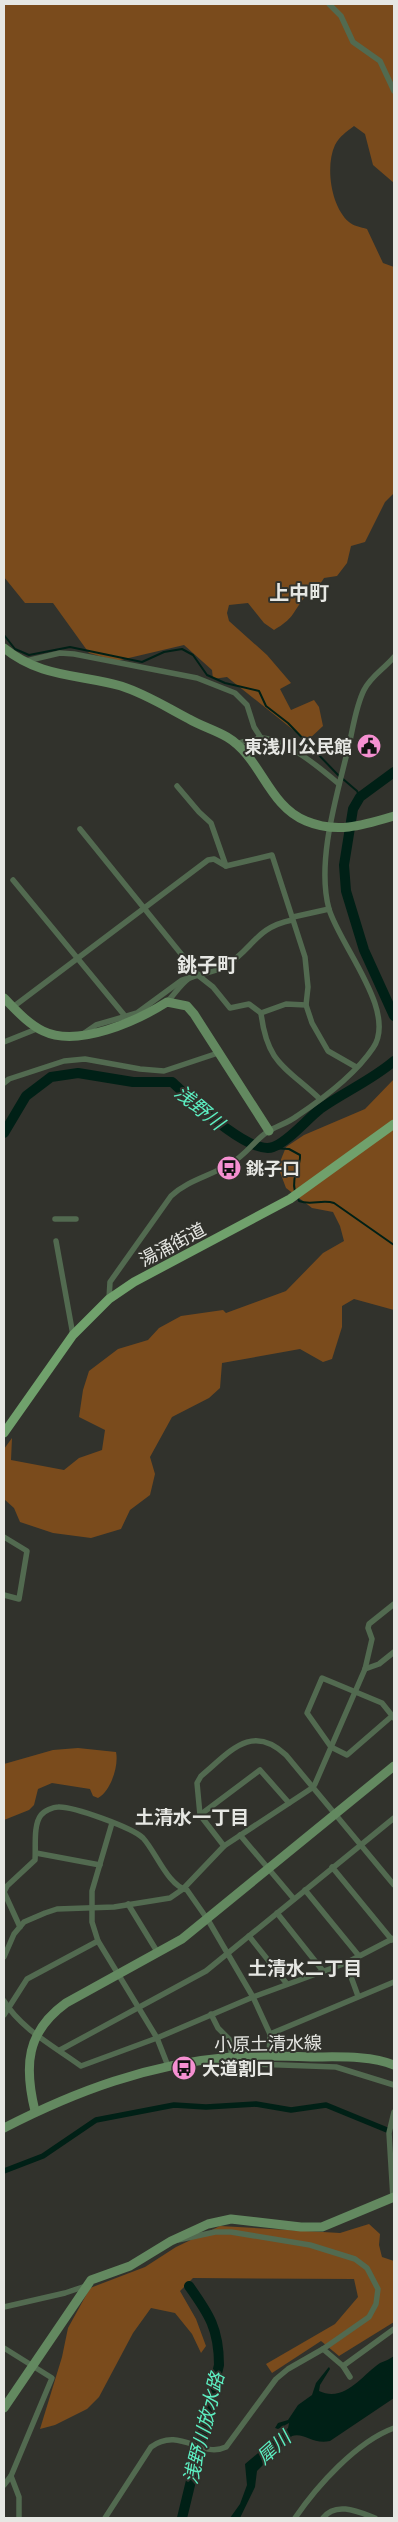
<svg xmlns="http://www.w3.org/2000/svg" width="398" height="2522" font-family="'Exo 2','Noto Sans JP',sans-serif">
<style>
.forest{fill:#7a4b1c}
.water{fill:#002016}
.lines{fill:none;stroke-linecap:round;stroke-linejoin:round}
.stream{stroke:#002016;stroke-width:2}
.canal{stroke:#002016;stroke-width:5.5}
.river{stroke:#002016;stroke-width:10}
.street{stroke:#526a50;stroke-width:5.5}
.secondary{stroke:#638960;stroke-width:9}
.primary{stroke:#70a16c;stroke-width:9}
.labels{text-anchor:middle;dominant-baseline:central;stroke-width:4;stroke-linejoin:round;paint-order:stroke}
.poi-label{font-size:18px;font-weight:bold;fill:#e6e7e3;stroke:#31322c;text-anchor:start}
.street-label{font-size:18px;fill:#e6e7e3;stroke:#31322c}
.water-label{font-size:19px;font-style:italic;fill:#5ceec1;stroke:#31322c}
.neighbourhood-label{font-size:19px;font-weight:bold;fill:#e6e7e3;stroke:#31322c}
.quarter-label{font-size:20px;font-weight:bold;fill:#e6e7e3;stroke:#31322c}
</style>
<rect width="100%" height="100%" fill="#31322c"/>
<!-- forest -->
<g class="forest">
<path d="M4,4h390v179l-21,-18 -8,-31 -11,-8c-8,6 -14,10 -19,19 -10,21 -4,62 14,77 4,4 12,5 18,7l16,34 11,4v226l-9,9 -20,40 -14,4 -4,17 -10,13 -13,2c-5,9 -14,13 -20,20 -13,17 -10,20 -30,32l-10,-7 -16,-20 -19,2 -2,8 2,8 38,34 24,28 -11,6 11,21 23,-10 5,7 4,19 -16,15 -80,-64 -14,2 -1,-9 -28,-25 -68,16 -27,-8 -36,-50h-28l-21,-26z"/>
<polygon points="394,1079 394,1310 354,1299 342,1306 342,1327 332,1359 323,1362 300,1349 222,1363 220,1388 209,1398 172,1417 150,1457 155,1474 150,1495 130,1510 121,1529 91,1538 53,1533 20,1522 14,1508 4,1499 4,1449 12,1438 11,1460 64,1470 79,1458 102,1450 105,1430 79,1417 83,1390 89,1371 118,1349 148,1340 159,1328 181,1316 223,1310 226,1313 286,1291 323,1253 344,1241 340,1226 333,1212 312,1208 286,1188 278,1167 286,1147 304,1135 365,1109"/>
<path d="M78,1748l38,4c3,13 -5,39 -18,46l-5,-2 -3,-7 -38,-6 -14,6 -4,16 -5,5 -25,10v-56l49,-14z"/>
<polygon points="369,2224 380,2234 379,2245 382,2257 394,2261 394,2322 339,2356 321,2341 272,2373 266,2364 335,2324 358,2297 354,2279 193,2278 180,2291 196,2319 206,2346 201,2353 192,2334 175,2313 151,2308 133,2333 99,2397 87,2409 55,2425 40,2429 62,2357 68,2328 90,2288 145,2267 176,2247 220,2226 340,2233"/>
</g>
<!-- water -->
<path class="water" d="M394,2356v42l-64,43c-17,4 -26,-9 -38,-5l-35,35 -2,16 -15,31h-10l10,-14 7,-19 -2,-21 43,-36 1,-5 -11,6 -3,-1 3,-5 10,-3 10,-15 14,-10 4,-12 12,-15 1,-1 1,2 -10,16 -1,6c26,12 43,-16 61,-28 5,-2 10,-4 14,-7z"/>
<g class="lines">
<!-- stream -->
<g class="stream">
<polyline points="4,635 15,649 29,655 70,647 142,662 164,652 182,649 193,655 207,675 225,683 259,691 266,706 288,723 339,776"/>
<polyline points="343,779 357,791 360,797"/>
<path d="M271,1148l18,1 11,6c1,12 -9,20 -5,37"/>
<path d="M297,1196l2,5c12,5 23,-2 35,2l60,42"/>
</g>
<!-- canal -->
<polyline class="canal" points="4,2171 43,2156 96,2120 174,2105 206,2107 256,2104 291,2110 326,2105 387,2130"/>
<!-- river -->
<g class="river">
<polyline points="394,772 360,797 353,809 344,865 346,891 364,950 394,1016"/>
<path d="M4,1133l22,-37 25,-19 27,-4 55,9h39c18,16 77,74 101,65 15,-5 33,-27 47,-38 24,-17 52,-29 74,-48"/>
<path d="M182,2518l37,-153c0,-36 -10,-51 -30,-79"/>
</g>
<!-- street -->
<g class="street">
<polyline points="329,4 341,16 353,42 380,61 394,91"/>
<polyline points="26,661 60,653 74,654 197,678 235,693 247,705 254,727 261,738"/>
<path d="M235,744c8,-2 19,-6 27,-6 25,2 58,30 77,46"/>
<polyline points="177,786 199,812 211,823 226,866"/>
<polyline points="80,829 199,976 213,987 230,1008 249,1004 261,1013 286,1004 306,1005"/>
<polyline points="13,880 125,1016"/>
<polyline points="293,917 329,909"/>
<path d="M167,1002c7,-7 13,-17 21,-23 7,-5 26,-6 36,-12 30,-18 30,-39 68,-47"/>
<polyline points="13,1007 208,860 214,859 226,866 272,855 305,957 308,987 306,1005 312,1023 328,1051 356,1067"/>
<path d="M261,1013c6,51 25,54 59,86"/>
<polyline points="83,1034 96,1025 137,1013 182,980 188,978"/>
<polyline points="4,1042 39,1028"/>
<polyline points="4,1083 9,1079 64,1061 85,1059 140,1069 164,1071 218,1053"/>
<polyline points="55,1219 76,1219"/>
<polyline points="56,1241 73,1335"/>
<path d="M109,1299l1,-17 61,-86c17,-16 39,-20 59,-32 16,-9 23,-22 37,-32 10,-6 21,-9 30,-16 27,-18 58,-41 76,-68 25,-36 -33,-102 -44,-139 -13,-47 8,-114 19,-160 5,-19 7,-41 16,-59 7,-14 20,-21 30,-33"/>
<polyline points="4,1537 27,1551 19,1599 4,1595"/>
<polyline points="365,1669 379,1664 394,1652"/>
<polyline points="392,1716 347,1755 331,1747 307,1713 322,1678 382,1703 394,1718"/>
<polyline points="200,1815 260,1770 289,1803"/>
<polyline points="112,1823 92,1891 92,1922 98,1941 157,2038 168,2066"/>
<polyline points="240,1835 294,1899"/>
<path d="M224,1846l-24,-31 -3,-32 4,-7c28,-23 50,-54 85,-21l108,130"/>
<polyline points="36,1853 100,1865"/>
<polyline points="332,1867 392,1940"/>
<polyline points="305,1890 359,1956"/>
<polyline points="128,1904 158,1953"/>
<polyline points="277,1913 323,1971"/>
<path d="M20,1927l-16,-35 3,-6 28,-26c1,-13 -2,-35 6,-45 3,-4 12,-8 17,-8 15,-1 75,21 85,31 13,14 25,48 44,52l21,30 45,77 17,37 -1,22"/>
<polyline points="249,1936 287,1984"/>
<polyline points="4,1957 14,1934 24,1922 45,1913 57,1909 114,1907 170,1898 183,1889 224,1846 312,1788 315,1784 365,1669 372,1639 368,1628 369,1624 394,1604"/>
<polyline points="346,1963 358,1996"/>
<path d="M4,2001c17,28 51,46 77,65l76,-28 96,-41 93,-34 48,-25"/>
<polyline points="211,2014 218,2028 229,2039 232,2057"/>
<polyline points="4,2015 27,1979 98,1941"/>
<polyline points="270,2034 394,1982"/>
<polyline points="60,2050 206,1971 394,1818"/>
<polyline points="216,2061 223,2063 336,2067 394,2085"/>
<polyline points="393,2198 389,2133 394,2112"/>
<polyline points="4,2307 65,2293 86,2286"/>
<polyline points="4,2348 52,2378 11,2476 4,2485"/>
<polyline points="323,2349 343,2366 350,2377"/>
<polyline points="343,2366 394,2329"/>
<polyline points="11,2476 19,2497 19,2518"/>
<path d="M105,2518l46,-71c29,-21 50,12 75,0l50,-68 12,-10 35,-20 46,-32 7,-13 2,-15 -11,-21 -12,-9 -45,-14 -79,-13h-16l-37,8"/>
<path d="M295,2518c22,-32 61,-76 99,-90"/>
<path d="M323,2518c13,-17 36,-6 52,0"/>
</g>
<!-- secondary -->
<g class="secondary">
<path d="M4,648c37,30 75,26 117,38 25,8 45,21 68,33 12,7 26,11 38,18 34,20 41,69 79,84 31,13 58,4 88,-5"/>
<path d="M4,998c11,11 24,26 39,33 35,17 94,-10 124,-29l20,4 7,8 75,117"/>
<path d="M35,2111c-11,-45 -9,-79 31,-108l116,-64 212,-173"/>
<path d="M4,2128c72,-37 145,-64 227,-71 27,-2 54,-1 80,0 27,0 59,-2 83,8"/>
<polyline points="4,2408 91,2280 130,2266 171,2241 208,2224 231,2219 301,2227 322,2227 394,2197"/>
</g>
<!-- primary -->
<polyline class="primary" points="4,1433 73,1335 109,1299 134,1282 290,1199 394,1124"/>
</g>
<!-- icons -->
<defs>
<symbol id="civic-disc" viewBox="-11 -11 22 22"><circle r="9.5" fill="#f590d1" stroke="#31322c"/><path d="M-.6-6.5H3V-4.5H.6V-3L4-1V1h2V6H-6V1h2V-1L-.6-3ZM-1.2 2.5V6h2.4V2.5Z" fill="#111"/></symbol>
<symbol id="bus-disc" viewBox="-11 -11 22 22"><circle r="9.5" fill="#f590d1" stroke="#31322c"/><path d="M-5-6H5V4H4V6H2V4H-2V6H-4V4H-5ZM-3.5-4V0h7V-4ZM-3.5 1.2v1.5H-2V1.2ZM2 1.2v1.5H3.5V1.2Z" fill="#111"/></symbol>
</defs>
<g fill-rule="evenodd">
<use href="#civic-disc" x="355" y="732" width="28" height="28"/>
<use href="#bus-disc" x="215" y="1154" width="28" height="28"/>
<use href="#bus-disc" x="170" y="2054" width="28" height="28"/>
</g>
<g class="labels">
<!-- poi labels -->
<g class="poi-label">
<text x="352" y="746" text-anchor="end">東浅川公民館</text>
<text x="246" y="1168">銚子口</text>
<text x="202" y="2068">大道割口</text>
</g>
<!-- street labels -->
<g class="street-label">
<text transform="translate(172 1244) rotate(-28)">湯涌街道</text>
<text transform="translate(268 2043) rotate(-1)">小原土清水線</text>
</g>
<!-- water labels -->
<g class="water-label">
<text transform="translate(200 1107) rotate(40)">浅野川</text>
<text transform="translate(203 2428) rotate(-76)">浅野川放水路</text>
<text transform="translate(273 2447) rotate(-42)">犀川</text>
</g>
<!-- neighbourhood labels -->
<g class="neighbourhood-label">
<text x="192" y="1816">土清水一丁目</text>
<text x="305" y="1967">土清水二丁目</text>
</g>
<!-- quarter labels -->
<g class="quarter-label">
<text x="299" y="592">上中町</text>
<text x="207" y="964">銚子町</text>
</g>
</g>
<!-- border -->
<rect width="398" height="2522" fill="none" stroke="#e6e7e3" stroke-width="10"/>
</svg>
